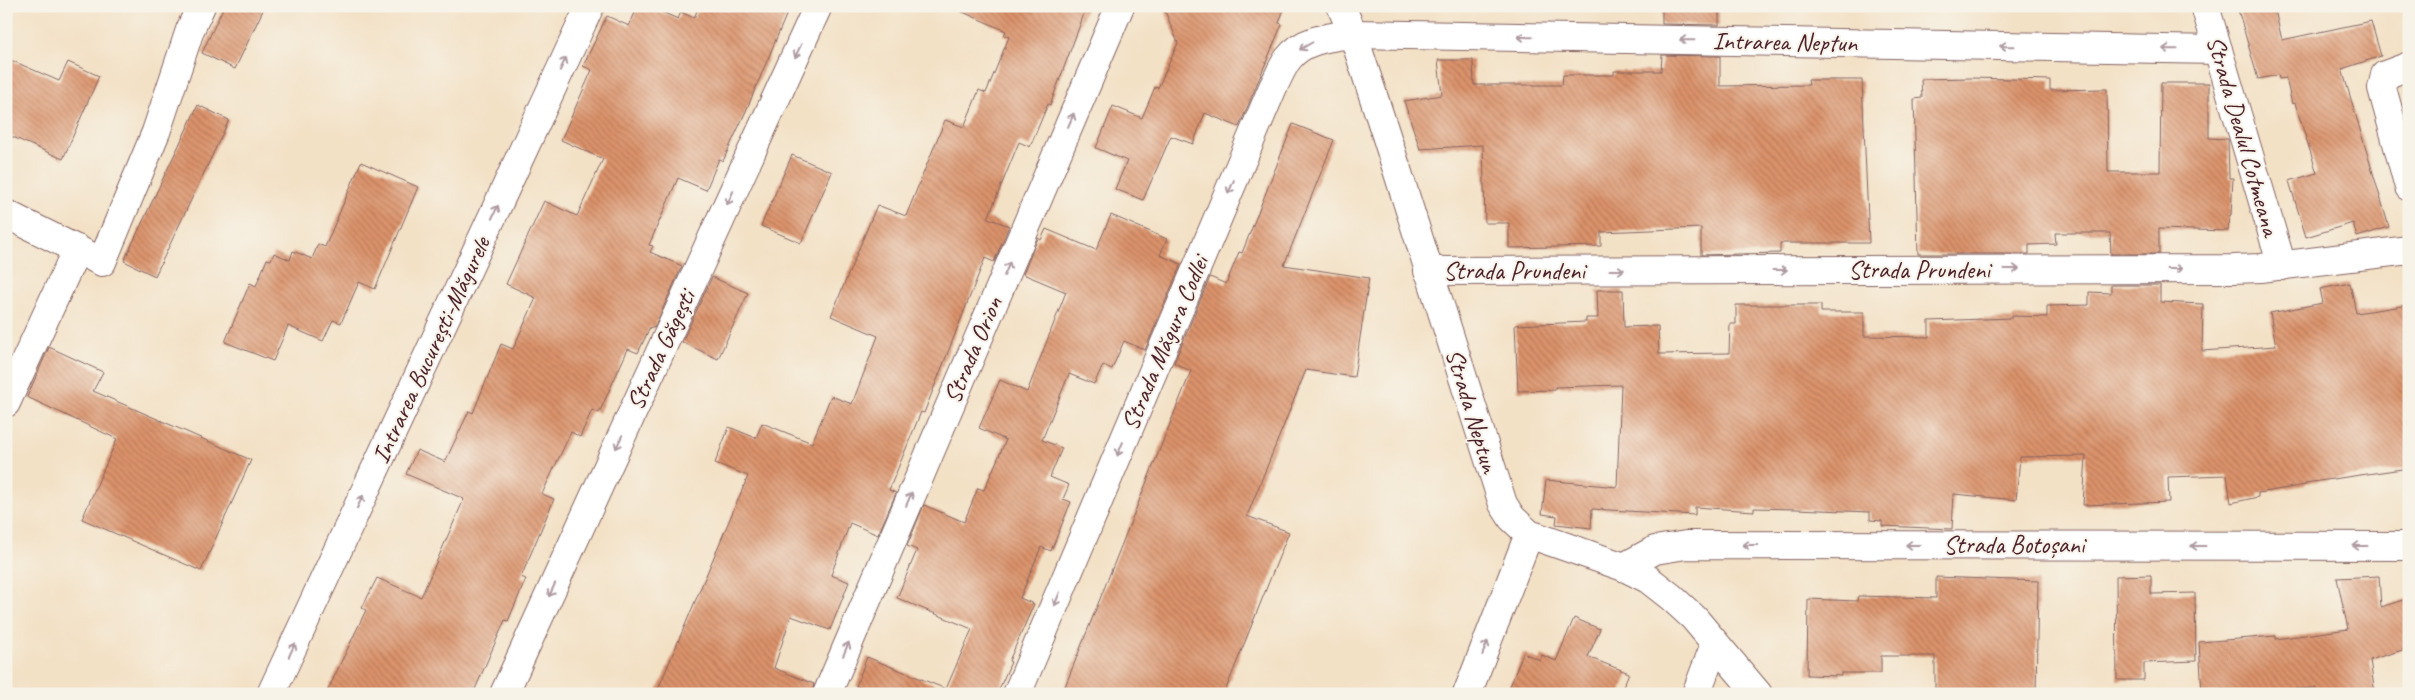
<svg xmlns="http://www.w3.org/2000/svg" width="2415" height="700" font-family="Caveat,sans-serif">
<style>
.building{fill:url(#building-back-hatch)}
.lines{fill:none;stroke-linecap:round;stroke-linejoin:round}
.minor-casing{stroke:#856361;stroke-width:30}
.minor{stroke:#fff;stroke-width:28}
.oneway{stroke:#ae9aa0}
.labels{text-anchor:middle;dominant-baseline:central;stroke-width:4;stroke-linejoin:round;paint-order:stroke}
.street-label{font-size:25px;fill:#4a1f2b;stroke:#f7f3e8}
</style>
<defs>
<pattern id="building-back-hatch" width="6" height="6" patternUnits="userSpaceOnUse" patternTransform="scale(1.25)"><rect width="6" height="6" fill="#db936b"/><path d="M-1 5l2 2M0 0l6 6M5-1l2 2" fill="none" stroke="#b47758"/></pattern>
</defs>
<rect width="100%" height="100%" fill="#f7f3e8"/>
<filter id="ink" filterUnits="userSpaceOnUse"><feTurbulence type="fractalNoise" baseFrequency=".02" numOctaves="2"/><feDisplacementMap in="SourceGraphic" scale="10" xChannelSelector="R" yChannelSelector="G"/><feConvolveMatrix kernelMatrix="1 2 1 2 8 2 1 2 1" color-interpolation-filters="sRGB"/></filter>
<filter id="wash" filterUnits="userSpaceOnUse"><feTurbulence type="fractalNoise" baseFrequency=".0096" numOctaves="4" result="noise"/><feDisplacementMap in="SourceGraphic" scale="20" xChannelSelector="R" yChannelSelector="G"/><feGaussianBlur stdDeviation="1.12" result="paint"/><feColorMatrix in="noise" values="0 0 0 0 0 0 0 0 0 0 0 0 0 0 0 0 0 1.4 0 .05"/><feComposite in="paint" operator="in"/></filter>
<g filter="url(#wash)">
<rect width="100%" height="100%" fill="#f3e1c6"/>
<g id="blocks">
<!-- building -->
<g class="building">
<polygon points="224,6 265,6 235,69 202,53"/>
<polygon points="638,6 648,6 678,19 681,12 694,18 699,6 790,6 746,111 723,161 719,159 706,190 678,178 649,245 653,246 650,252 682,266 654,328 650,327 638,353 628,349 599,413 592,410 580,437 571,432 542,494 554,499 521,577 526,579 508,621 505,620 473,694 326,694 366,610 362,608 377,578 421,597 464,499 406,474 417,450 445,462 469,411 473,413 501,344 513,349 536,298 506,284 544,201 577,216 603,159 561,140 592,70 583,66 607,16 629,26"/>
<polygon points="949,6 1087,6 1050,105 1048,104 1030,147 1019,142 988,218 1009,226 994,262 985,258 924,413 921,412 889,490 896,493 878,535 850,523 831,575 849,582 830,630 791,616 774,668 814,684 812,694 656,694 748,476 715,463 729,427 756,438 762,423 812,443 831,396 852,404 878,336 831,316 877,205 906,216 945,120 964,127 979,90 986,93 1009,37 1004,35 1006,31"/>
<polygon points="1163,6 1285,6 1279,23 1282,24 1239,127 1205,113 1193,144 1171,136 1143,200 1115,189 1127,161 1096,148 1113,106 1142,118 1155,87 1158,88 1178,43"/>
<polygon points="1662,6 1719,6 1719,25 1662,24"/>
<polygon points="2237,6 2274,6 2282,40 2371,21 2381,56 2342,69 2389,227 2357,237 2353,223 2306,237 2289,181 2317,173 2295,103 2292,104 2286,78 2279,79 2278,75 2258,79"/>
<polygon points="1662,55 1720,56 1720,86 1809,85 1808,80 1862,80 1869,243 1780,243 1780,253 1701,255 1701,228 1601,232 1601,246 1509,248 1509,223 1485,223 1483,145 1420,149 1404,101 1442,95 1438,60 1473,60 1474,85 1562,85 1563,75 1614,75 1614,71 1661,71"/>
<polygon points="6,58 59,81 68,62 99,76 63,159 6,134"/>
<polygon points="1971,78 2050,80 2050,90 2107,89 2108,172 2160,172 2161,83 2209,83 2209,138 2228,139 2229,178 2233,178 2231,215 2229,216 2228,231 2159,229 2159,254 2111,254 2110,233 2055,233 2056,244 2029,245 2029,254 1918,254 1914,99 1922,98 1921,79"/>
<polygon points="198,105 229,120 155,276 124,261"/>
<polygon points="1293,124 1334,140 1284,265 1369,278 1354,377 1306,370 1247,516 1289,532 1224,694 1062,694 1191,371 1174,363 1210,277 1226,284 1239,252 1242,253"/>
<polygon points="792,155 832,172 801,243 761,226"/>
<polygon points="361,162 418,187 375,289 359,282 341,323 333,320 323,341 288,326 273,361 225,342 250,283 256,286 267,259 271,260 274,253 290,260 293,251 312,259 318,244 325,247"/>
<polygon points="1111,215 1167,239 1160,255 1181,264 1145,350 1124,341 1112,369 1103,365 1094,384 1069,374 1042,440 1062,448 1050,477 1069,485 1063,499 1071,502 1051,551 1041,547 1020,598 1034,604 1009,661 1011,662 997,694 874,694 856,686 867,657 946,689 972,629 897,598 917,550 907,546 924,505 964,522 978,488 984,490 1006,440 979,428 1000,380 1027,392 1066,292 1023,274 1038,238 1041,240 1046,229 1096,250"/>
<polygon points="712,277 748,293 718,359 682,342"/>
<polygon points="2350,283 2356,313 2409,305 2409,468 2305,483 2306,485 2258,493 2258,497 2231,503 2227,475 2168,477 2169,502 2083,505 2086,456 2020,457 2016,500 1954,494 1952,529 1882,526 1882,521 1870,520 1870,512 1796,509 1754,508 1754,511 1695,507 1695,515 1592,509 1591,528 1556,524 1557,516 1542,514 1546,480 1617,487 1621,385 1555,387 1555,390 1518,391 1515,325 1586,322 1586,318 1598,318 1597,290 1623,290 1624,327 1658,326 1659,354 1729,353 1730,324 1736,324 1736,305 1821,305 1821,312 1864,312 1864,336 1929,337 1929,321 2012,318 2012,316 2047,317 2047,306 2089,305 2089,292 2111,293 2111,285 2160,285 2160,302 2203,304 2202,351 2276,346 2270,313 2323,303 2320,289"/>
<polygon points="49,347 103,372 93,391 251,460 201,571 82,519 117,439 27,397"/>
<polygon points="2151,575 2151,594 2195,593 2196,661 2144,663 2144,680 2117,680 2116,576"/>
<polygon points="2379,576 2381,607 2409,598 2409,648 2370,660 2375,694 2316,694 2316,688 2202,694 2199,642 2276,636 2276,639 2348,629 2337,578"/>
<polygon points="1936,577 2038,581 2036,694 1935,694 1935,656 1881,656 1881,673 1841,673 1841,676 1807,675 1808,599 1857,601 1858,596 1936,598"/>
<polygon points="1574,618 1600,629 1588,657 1629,673 1620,694 1507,694 1523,653 1540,660 1542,655 1556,661"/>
</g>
</g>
</g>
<g filter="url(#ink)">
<use href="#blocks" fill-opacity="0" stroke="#856361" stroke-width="1"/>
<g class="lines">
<defs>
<g id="minor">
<polyline points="1341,6 1353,34 1386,135 1503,504 1512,518 1529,534 1624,567 1648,579 1671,597 1694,618 1758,694"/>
<polyline points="2205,6 2282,266"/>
<polyline points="2409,66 2385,75 2382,88 2409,187"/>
<polyline points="6,214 102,262 156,132 190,30 201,6"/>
<polyline points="1428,271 2233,269 2261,268 2409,250"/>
<polyline points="6,403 77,249"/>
<polyline points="1624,567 1655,550 1686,545 2409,546"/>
<polyline points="271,694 590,6"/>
<polyline points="504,694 818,6"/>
<polyline points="827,694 1120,6"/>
<path d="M1017,694l256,-607c5,-9 9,-20 15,-28 15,-20 42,-22 65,-25l865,16"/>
<polyline points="1467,694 1529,534"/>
<polyline points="1696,694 1715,644"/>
</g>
</defs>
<!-- minor casing -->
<use href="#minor" class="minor-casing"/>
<!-- minor -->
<use href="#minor" class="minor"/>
</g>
<!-- one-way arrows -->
<defs><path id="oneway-shaft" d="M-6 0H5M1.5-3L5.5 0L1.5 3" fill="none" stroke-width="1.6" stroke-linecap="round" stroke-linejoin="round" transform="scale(1.25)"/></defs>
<g class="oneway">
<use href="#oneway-shaft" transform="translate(1525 37) rotate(-179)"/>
<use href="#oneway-shaft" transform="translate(1687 40) rotate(-179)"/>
<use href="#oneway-shaft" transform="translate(1306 46) rotate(150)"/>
<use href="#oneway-shaft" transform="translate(2007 46) rotate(-179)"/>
<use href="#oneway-shaft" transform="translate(2170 49) rotate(-179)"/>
<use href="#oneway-shaft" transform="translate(798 51) rotate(115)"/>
<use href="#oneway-shaft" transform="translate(563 64) rotate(-65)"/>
<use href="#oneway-shaft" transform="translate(1071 120) rotate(-67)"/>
<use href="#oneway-shaft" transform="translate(1231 187) rotate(113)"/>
<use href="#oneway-shaft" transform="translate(730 198) rotate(115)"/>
<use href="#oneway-shaft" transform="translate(495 212) rotate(-65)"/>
<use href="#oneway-shaft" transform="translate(1007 269) rotate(-67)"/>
<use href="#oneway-shaft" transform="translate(2012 269)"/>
<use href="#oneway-shaft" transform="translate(2175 269)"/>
<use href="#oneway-shaft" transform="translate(1617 270)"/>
<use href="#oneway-shaft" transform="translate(1780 270)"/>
<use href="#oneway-shaft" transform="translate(619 442) rotate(115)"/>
<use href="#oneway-shaft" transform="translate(1120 449) rotate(113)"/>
<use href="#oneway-shaft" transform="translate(909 499) rotate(-67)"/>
<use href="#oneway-shaft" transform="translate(360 502) rotate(-65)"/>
<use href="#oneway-shaft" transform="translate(1750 545) rotate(-180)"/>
<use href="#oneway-shaft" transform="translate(1913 545) rotate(-180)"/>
<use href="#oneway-shaft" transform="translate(2198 546) rotate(-180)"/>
<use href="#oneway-shaft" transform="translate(2360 546) rotate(-180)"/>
<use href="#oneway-shaft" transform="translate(552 590) rotate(115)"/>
<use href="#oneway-shaft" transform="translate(1057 599) rotate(113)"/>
<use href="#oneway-shaft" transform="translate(1485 648) rotate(-69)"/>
<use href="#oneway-shaft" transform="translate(846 649) rotate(-67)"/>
<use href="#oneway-shaft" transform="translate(292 650) rotate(-65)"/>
</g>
</g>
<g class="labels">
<!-- street labels -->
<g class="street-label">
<text transform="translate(1785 42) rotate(1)">Intrarea Neptun</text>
<text transform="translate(2243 136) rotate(74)">Strada Dealul Cotmeana</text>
<text x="1919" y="270">Strada Prundeni</text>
<text x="1514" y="271">Strada Prundeni</text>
<text transform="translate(1165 343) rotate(-67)">Strada Măgura Codlei</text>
<text transform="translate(431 350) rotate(-65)">Intrarea București-Măgurele</text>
<text transform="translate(661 350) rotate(-65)">Strada Găgești</text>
<text transform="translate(973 350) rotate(-67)">Strada Orion</text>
<text transform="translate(1472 411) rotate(73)">Strada Neptun</text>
<text x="2014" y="545">Strada Botoșani</text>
</g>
</g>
<!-- margin -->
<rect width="2415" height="700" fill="none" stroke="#f7f3e8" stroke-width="25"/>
</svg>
